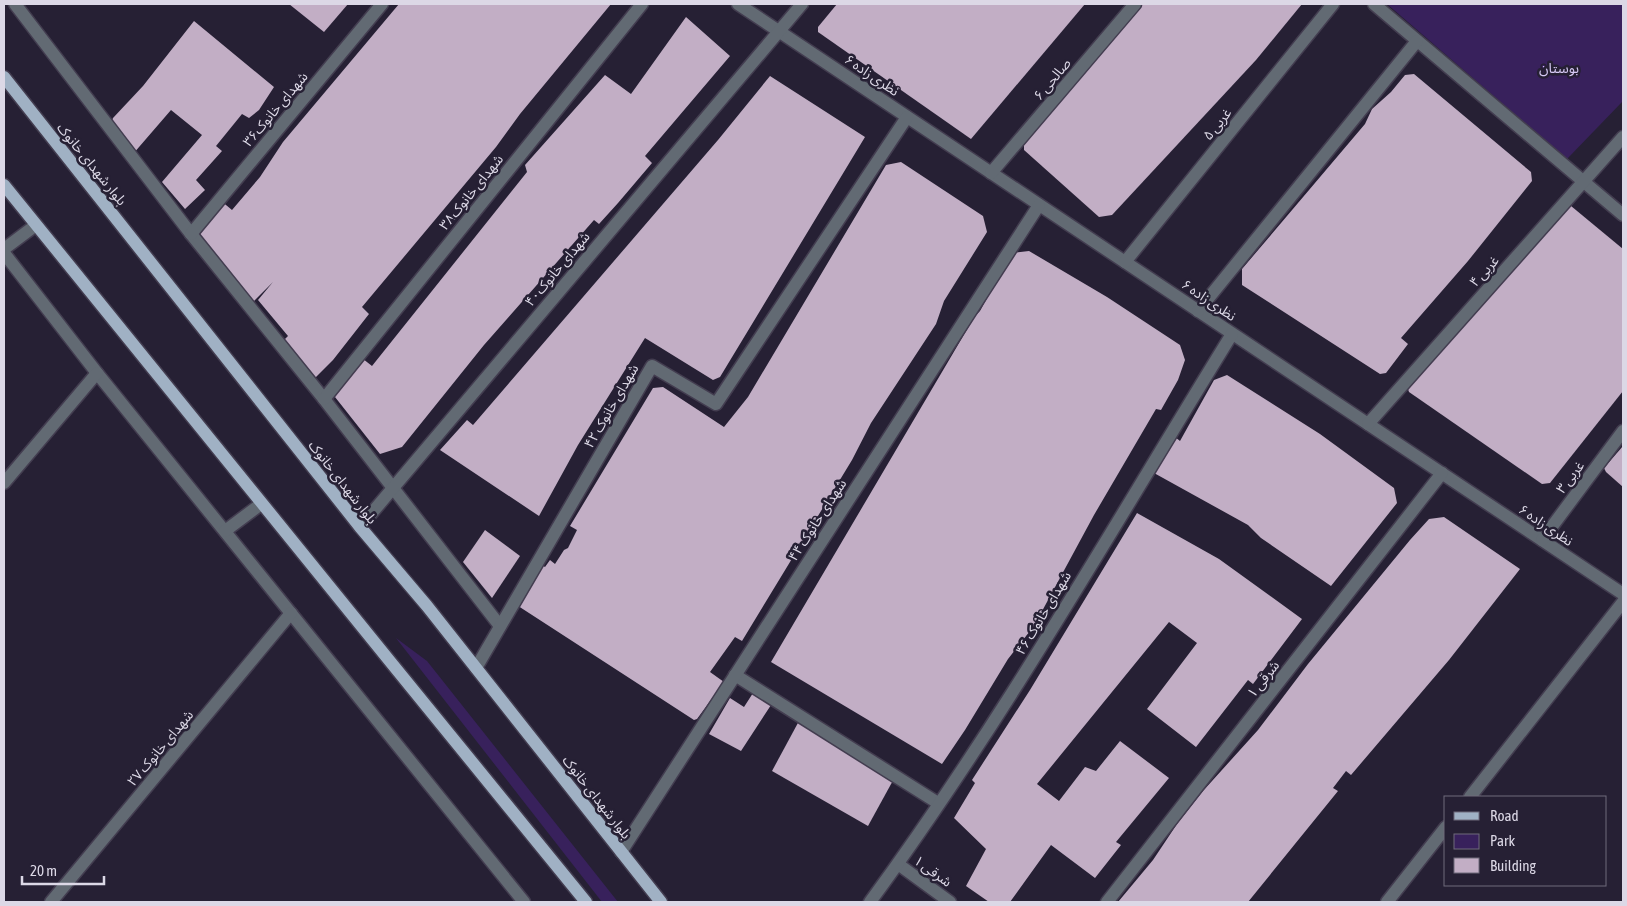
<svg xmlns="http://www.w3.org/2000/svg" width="1627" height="906" font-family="'Asap Condensed','Noto Sans Arabic',sans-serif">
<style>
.green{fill:#38215c}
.building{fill:#c2aec5}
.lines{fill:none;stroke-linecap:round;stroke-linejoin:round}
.minor-casing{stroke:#433d50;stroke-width:15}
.major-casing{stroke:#433d50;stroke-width:15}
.minor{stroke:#626a73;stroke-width:12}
.major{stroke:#a0b1c4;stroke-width:12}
.labels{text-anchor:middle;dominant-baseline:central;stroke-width:5;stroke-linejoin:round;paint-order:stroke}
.park-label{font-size:14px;fill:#d5c8f3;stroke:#262034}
.street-label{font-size:14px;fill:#dcd8e6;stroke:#262034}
</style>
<rect width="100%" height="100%" fill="#262034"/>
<!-- green -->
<g class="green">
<polygon points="1387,4 1623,4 1623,101 1567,159"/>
<polygon points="396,638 427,661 618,902 602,902"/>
</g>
<!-- building -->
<g class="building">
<polygon points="289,4 348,4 324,32"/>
<polygon points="399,4 611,4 520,114 496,147 362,307 369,314 333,360 314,379 284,340 288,336 258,300 273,282 253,302 195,229 220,200 232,210 260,177 283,142"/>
<polygon points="837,4 1085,4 971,139 818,32 818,27"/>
<polygon points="1142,4 1302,4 1256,60 1112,215 1099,217 1024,150 1024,143"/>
<polygon points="686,17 730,56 645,156 652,163 618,203 599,224 594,220 484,345 402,447 380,454 335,397 333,386 358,355 372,366 527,172 525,165 605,75 631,94"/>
<polygon points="194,21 274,87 259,110 249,118 242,114 216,146 222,151 196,180 205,190 185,209 162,182 202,135 171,110 133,154 110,125 113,118 143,86"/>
<polygon points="1414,74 1531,172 1532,181 1468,261 1401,338 1408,344 1386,373 1380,374 1242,285 1242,269 1365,124 1372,109 1391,92 1405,75"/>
<polygon points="770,76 865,137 720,377 713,380 645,338 578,445 539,516 440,450 467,420 473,425 718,140"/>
<polygon points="901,162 983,216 987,232 944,301 936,324 871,423 852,460 742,641 735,637 710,672 724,682 697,719 694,720 512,602 539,563 545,567 550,560 555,564 564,550 568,548 577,530 570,526 653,388 663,387 724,427 748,397 886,165"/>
<polygon points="1565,201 1623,249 1623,391 1550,483 1542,484 1409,392 1406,383"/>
<polygon points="1029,251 1107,297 1180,345 1185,360 1178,380 1161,410 1156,409 1094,515 1034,626 1008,659 965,730 942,764 771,662 975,316 980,311 1012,253"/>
<polygon points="1227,375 1320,434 1394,488 1397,503 1331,586 1261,538 1248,525 1154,473 1175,437 1180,441 1214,380"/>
<polygon points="1623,446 1623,487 1606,472 1604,468"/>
<polygon points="1137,513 1219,559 1302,619 1253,684 1248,680 1196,747 1147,709 1197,643 1169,622 1037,784 1059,801 1085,767 1096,771 1120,741 1169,778 1116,842 1121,845 1095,878 1051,845 1010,902 989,902 966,886 986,849 954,818 975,783 972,780 1030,690"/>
<polygon points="1444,517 1520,569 1449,660 1351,775 1346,771 1333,788 1338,791 1248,902 1118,902 1153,860 1177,824 1203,791 1258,730 1308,664 1410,540 1429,519"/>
<polygon points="485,530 520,556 492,598 463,562"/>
<polygon points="753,693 771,705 741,751 709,734 730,698 744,707"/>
<polygon points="799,721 896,775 868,826 772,771"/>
</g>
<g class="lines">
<defs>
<g id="minor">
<polyline points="15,4 191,234 324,399 500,626"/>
<polyline points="738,4 1623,594"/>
<polyline points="1374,4 1623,215"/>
<polyline points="991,173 1135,4"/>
<polyline points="191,234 382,4"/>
<polyline points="4,249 36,225"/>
<polyline points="4,253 97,373 524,902"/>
<polyline points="1125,262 1333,4"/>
<polyline points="1198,311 1417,41"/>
<polyline points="324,399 642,4"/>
<polyline points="1368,424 1623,137"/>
<polyline points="4,483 97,373"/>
<polyline points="360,527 802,4"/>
<polyline points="225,531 261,504"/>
<polyline points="1542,540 1623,431"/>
<polyline points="476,668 652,366 716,404 907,117"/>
<polyline points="735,675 938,803"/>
<polyline points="1470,797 1623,602"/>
<polyline points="621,852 1039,205"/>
<polyline points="898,864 950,902"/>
<polyline points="51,902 291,613"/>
<path d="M870,902c133,-181 244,-377 362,-568"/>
<polyline points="1107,902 1442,473"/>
<polyline points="1387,902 1446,827"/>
</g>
<g id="major">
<polyline points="4,77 360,527 427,606 661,902"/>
<path d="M4,185c192,240 388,478 582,717"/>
</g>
</defs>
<!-- minor casing -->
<use href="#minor" class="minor-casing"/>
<!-- major casing -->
<use href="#major" class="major-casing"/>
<!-- minor -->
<use href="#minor" class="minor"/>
<!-- major -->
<use href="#major" class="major"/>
</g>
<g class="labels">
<!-- park labels -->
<g class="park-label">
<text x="1559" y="68">بوستان</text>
</g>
<!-- street labels -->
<g class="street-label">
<text transform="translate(872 75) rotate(34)">نظری زاده ۶</text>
<text transform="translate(1052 79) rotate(-50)">۶ صالحی</text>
<text transform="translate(275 109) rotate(-50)">شهدای خانوک۳۶</text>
<text transform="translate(1217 124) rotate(-51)">۵ غربی</text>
<text transform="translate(92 164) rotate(51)">بلوار شهدای خانوک</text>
<text transform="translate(471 192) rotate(-51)">شهدای خانوک۳۸</text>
<text transform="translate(557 269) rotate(-50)">شهدای خانوک۴۰</text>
<text transform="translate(1484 271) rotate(-48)">۴ غربی</text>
<text transform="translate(1209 300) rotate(34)">نظری زاده ۶</text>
<text transform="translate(611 406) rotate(-60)">شهدای خانوک ۴۲</text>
<text transform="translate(1570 477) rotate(-53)">۳ غربی</text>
<text transform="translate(343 482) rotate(52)">بلوار شهدای خانوک</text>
<text transform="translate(817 520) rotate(-57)">۴۴ شهدای خانوک</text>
<text transform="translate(1546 525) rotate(34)">نظری زاده ۶</text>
<text transform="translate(1043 613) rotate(-59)">۴۶ شهدای خانوک</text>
<text transform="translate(1263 679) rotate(-52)">شرقی ۱</text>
<text transform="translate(160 748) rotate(-50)">شهدای خانوک ۲۷</text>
<text transform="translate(597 797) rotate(52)">بلوار شهدای خانوک</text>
<text transform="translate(933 871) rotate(36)">شرقی ۱</text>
</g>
</g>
<!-- border -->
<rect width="1627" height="906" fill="none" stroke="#dcd8e6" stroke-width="10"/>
<!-- legend -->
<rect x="1444" y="796" width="162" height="90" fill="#262034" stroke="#6f6a7b"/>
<rect x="1454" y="812" width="25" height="8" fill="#a0b1c4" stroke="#6f6a7b"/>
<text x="1490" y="821" font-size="15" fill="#dcd8e6">Road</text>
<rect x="1454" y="834" width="25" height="15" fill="#38215c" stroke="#6f6a7b"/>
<text x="1490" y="846" font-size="15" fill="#dcd8e6">Park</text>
<rect x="1454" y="858" width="25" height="15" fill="#c2aec5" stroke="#6f6a7b"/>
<text x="1490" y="871" font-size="15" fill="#dcd8e6">Building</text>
<!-- scale -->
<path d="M22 876v8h82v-8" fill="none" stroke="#dcd8e6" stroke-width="2.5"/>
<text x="30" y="876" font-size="15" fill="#dcd8e6" stroke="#262034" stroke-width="4" paint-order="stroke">20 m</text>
</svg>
